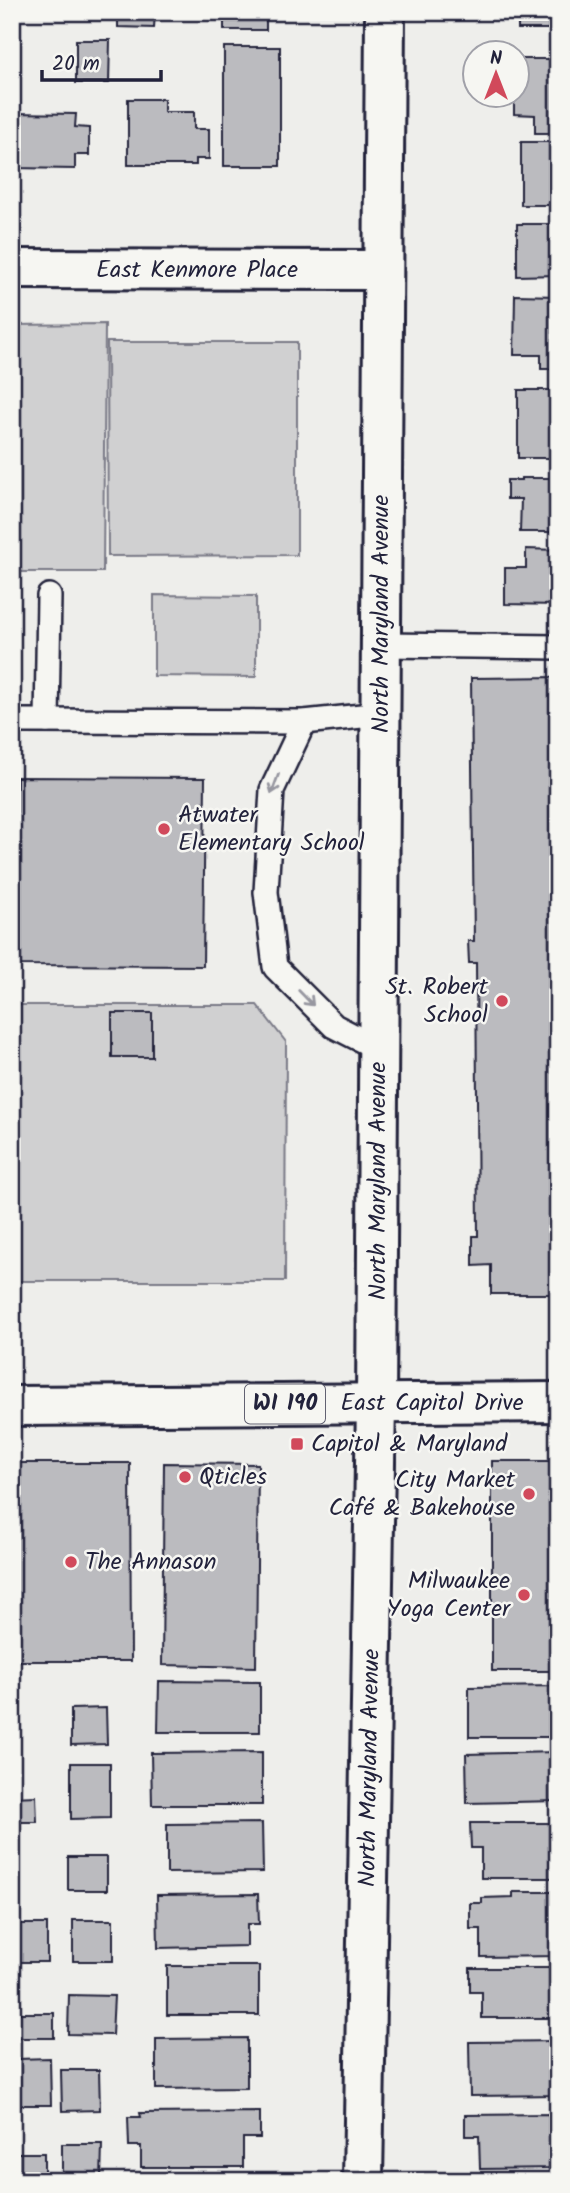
<svg xmlns="http://www.w3.org/2000/svg" width="570" height="2193" font-family="Kalam,sans-serif">
<style>
.green{fill:#d0d0d1;stroke:#797986;stroke-width:2}
.building{fill:#bbbbbf;stroke:#22223b;stroke-width:2}
.lines{fill:none;stroke-linecap:round;stroke-linejoin:round}
.lane-casing{stroke:#22223b;stroke-width:28}
.street-casing{stroke:#22223b;stroke-width:44}
.secondary-casing{stroke:#22223b;stroke-width:44}
.primary-casing{stroke:#22223b;stroke-width:44}
.lane{stroke:#f6f6f2;stroke-width:23}
.street{stroke:#f6f6f2;stroke-width:38}
.secondary{stroke:#f6f6f2;stroke-width:38}
.primary{stroke:#f6f6f2;stroke-width:38}
.oneway{stroke:#9797a0}
.poi-dot{fill:#d1495b;stroke:#f6f6f2;stroke-width:2.5}
.labels{text-anchor:middle;dominant-baseline:central;stroke-width:5;stroke-linejoin:round;paint-order:stroke}
.shield{fill:#f6f6f2;stroke:#626272;stroke-width:2}
.shield-label{font-size:23px;font-weight:bold;fill:#22223b}
.street-label{font-size:24px;fill:#22223b;stroke:#f6f6f2}
.poi-label{font-size:24px;fill:#22223b;stroke:#f6f6f2;text-anchor:start}
</style>
<rect width="100%" height="100%" fill="#eeeeeb"/>
<filter id="ink" filterUnits="userSpaceOnUse"><feTurbulence type="fractalNoise" baseFrequency=".0143" numOctaves="2"/><feDisplacementMap in="SourceGraphic" scale="14" xChannelSelector="R" yChannelSelector="G"/><feConvolveMatrix kernelMatrix="1 2 1 2 8 2 1 2 1" color-interpolation-filters="sRGB"/></filter>
<g filter="url(#ink)">
<!-- green -->
<g class="green">
<polygon points="105,324 103,572 12,572 12,325"/>
<polygon points="107,342 297,342 297,555 108,556"/>
<polygon points="154,595 256,596 256,677 154,676"/>
<polygon points="12,1005 257,1005 286,1042 285,1281 12,1281"/>
</g>
<!-- building -->
<g class="building">
<polygon points="118,12 155,12 154,28 118,27"/>
<rect x="224" y="12" width="42" height="18"/>
<polygon points="513,12 558,12 558,29 518,29 518,16 513,16"/>
<polygon points="76,40 110,40 109,83 76,83"/>
<rect x="224" y="47" width="56" height="119"/>
<polygon points="518,59 558,59 558,133 535,133 535,115 514,114 514,94 518,94"/>
<polygon points="128,99 164,99 164,112 194,112 194,129 209,129 209,159 196,159 196,165 128,165"/>
<polygon points="12,113 76,114 75,127 89,128 89,155 75,155 75,169 12,168"/>
<rect x="521" y="142" width="37" height="63"/>
<polygon points="517,224 558,224 558,275 517,276"/>
<polygon points="515,295 558,296 558,369 541,369 541,355 514,355"/>
<rect x="518" y="390" width="40" height="68"/>
<polygon points="521,478 558,478 558,532 520,532 521,499 507,499 507,480 521,480"/>
<polygon points="526,549 558,550 558,605 505,604 505,568 526,568"/>
<polygon points="558,677 558,1294 491,1294 491,1265 473,1266 473,1236 478,1236 476,963 469,963 468,941 474,941 471,678"/>
<polygon points="17,777 205,778 203,966 16,965"/>
<rect x="112" y="1013" width="40" height="44"/>
<rect x="492" y="1461" width="66" height="210"/>
<polygon points="12,1463 130,1463 131,1661 12,1661"/>
<polygon points="164,1463 258,1464 256,1667 162,1665"/>
<polygon points="159,1681 260,1682 260,1732 158,1732"/>
<polygon points="558,1686 558,1737 469,1737 469,1687"/>
<polygon points="106,1708 107,1744 71,1745 71,1709"/>
<polygon points="262,1752 262,1805 152,1805 151,1753"/>
<polygon points="558,1752 558,1801 467,1803 466,1754"/>
<polygon points="71,1763 110,1763 110,1818 71,1819"/>
<polygon points="36,1796 37,1822 12,1822 12,1797"/>
<polygon points="262,1823 263,1872 167,1873 167,1824"/>
<polygon points="470,1823 558,1823 558,1878 481,1878 481,1848 471,1848"/>
<rect x="68" y="1857" width="39" height="33"/>
<polygon points="513,1892 558,1892 558,1956 481,1957 481,1929 470,1929 470,1903 482,1903 482,1898 513,1897"/>
<polygon points="258,1894 259,1924 247,1924 247,1946 158,1948 157,1895"/>
<rect x="73" y="1920" width="40" height="41"/>
<rect x="12" y="1924" width="35" height="38"/>
<rect x="167" y="1966" width="92" height="49"/>
<polygon points="470,1968 558,1968 558,2018 482,2018 482,1992 470,1992"/>
<polygon points="69,1995 114,1996 112,2035 68,2034"/>
<rect x="15" y="2013" width="39" height="25"/>
<polygon points="247,2038 247,2088 156,2089 156,2039"/>
<polygon points="558,2041 558,2095 470,2096 469,2042"/>
<polygon points="50,2058 51,2105 17,2105 17,2059"/>
<polygon points="61,2070 99,2070 100,2110 62,2111"/>
<polygon points="260,2112 260,2138 243,2138 243,2167 141,2167 141,2146 129,2146 128,2117 141,2117 140,2113"/>
<polygon points="558,2114 558,2168 480,2169 479,2136 465,2136 465,2115"/>
<polygon points="62,2144 102,2144 101,2180 62,2180"/>
<rect x="12" y="2153" width="32" height="25"/>
</g>
<g class="lines">
<defs>
<g id="lane">
<polyline points="381,645 558,647"/>
<polyline points="21,721 304,722 381,714"/>
<polyline points="47,721 49,596"/>
<polyline points="304,722 272,790 266,892 275,967 334,1026 379,1049"/>
</g>
<g id="street">
<polyline points="12,269 382,270"/>
<polyline points="376,1403 385,12"/>
</g>
<polyline id="secondary" points="363,2181 376,1403"/>
<polyline id="primary" points="12,1406 558,1402"/>
</defs>
<!-- lane casing -->
<use href="#lane" class="lane-casing"/>
<!-- street casing -->
<use href="#street" class="street-casing"/>
<!-- secondary casing -->
<use href="#secondary" class="secondary-casing"/>
<!-- primary casing -->
<use href="#primary" class="primary-casing"/>
<!-- lane -->
<use href="#lane" class="lane"/>
<!-- street -->
<use href="#street" class="street"/>
<!-- secondary -->
<use href="#secondary" class="secondary"/>
<!-- primary -->
<use href="#primary" class="primary"/>
</g>
<!-- one-way arrows -->
<defs><path id="oneway-shaft" d="M-6 0H5M1.5-3L5.5 0L1.5 3" fill="none" stroke-width="1.6" stroke-linecap="round" stroke-linejoin="round" transform="scale(1.75)"/></defs>
<g class="oneway">
<use href="#oneway-shaft" transform="translate(275 784) rotate(110)"/>
<use href="#oneway-shaft" transform="translate(306 998) rotate(46)"/>
</g>
</g>
<!-- markers -->
<g class="poi-dot">
<circle cx="164" cy="829" r="7"/>
<circle cx="502" cy="1001" r="7"/>
<rect x="290" y="1437" width="14" height="14" rx="3.5"/>
<circle cx="185" cy="1477" r="7"/>
<circle cx="529" cy="1494" r="7"/>
<circle cx="71" cy="1562" r="7"/>
<circle cx="524" cy="1595" r="7"/>
</g>
<g class="labels">
<!-- shield labels -->
<rect class="shield" x="245" y="1384.5" width="80" height="39" rx="5"/>
<g class="shield-label">
<text x="285" y="1404">WI 190</text>
</g>
<!-- street labels -->
<g class="street-label">
<text x="197" y="270">East Kenmore Place</text>
<text transform="translate(381 614) rotate(-90)">North Maryland Avenue</text>
<text transform="translate(378 1181) rotate(-90)">North Maryland Avenue</text>
<text x="432" y="1403">East Capitol Drive</text>
<text transform="translate(370 1768) rotate(-89)">North Maryland Avenue</text>
</g>
<!-- poi labels -->
<g class="poi-label">
<text x="178" y="815">Atwater<tspan x="178" dy="28">Elementary School</tspan></text>
<text x="488" y="987" text-anchor="end">St. Robert<tspan x="488" dy="28">School</tspan></text>
<text x="311" y="1444">Capitol &amp; Maryland</text>
<text x="199" y="1477">Qticles</text>
<text x="515" y="1480" text-anchor="end">City Market<tspan x="515" dy="28">Café &amp; Bakehouse</tspan></text>
<text x="85" y="1562">The Annason</text>
<text x="510" y="1581" text-anchor="end">Milwaukee<tspan x="510" dy="28">Yoga Center</tspan></text>
</g>
</g>
<!-- margin -->
<rect width="570" height="2193" fill="none" stroke="#f6f6f2" stroke-width="42"/>
<rect x="21" y="21" width="528" height="2151" fill="none" stroke="#22223b" stroke-width="2.5" filter="url(#ink)"/>
<!-- north arrow -->
<g transform="translate(496 74)"><circle r="33" fill="#f6f6f2" stroke="#a1a1a9" stroke-width="2"/>
<path d="M0-5L12 26L0 18L-12 26Z" fill="#d1495b"/>
<text y="-10" font-size="19" font-weight="bold" text-anchor="middle" fill="#22223b">N</text>
</g>
<!-- scale -->
<path d="M42 70v10h119v-10" fill="none" stroke="#22223b" stroke-width="3.5"/>
<text x="52" y="70" font-size="21" fill="#22223b" stroke="#f6f6f2" stroke-width="5" paint-order="stroke">20 m</text>
</svg>
